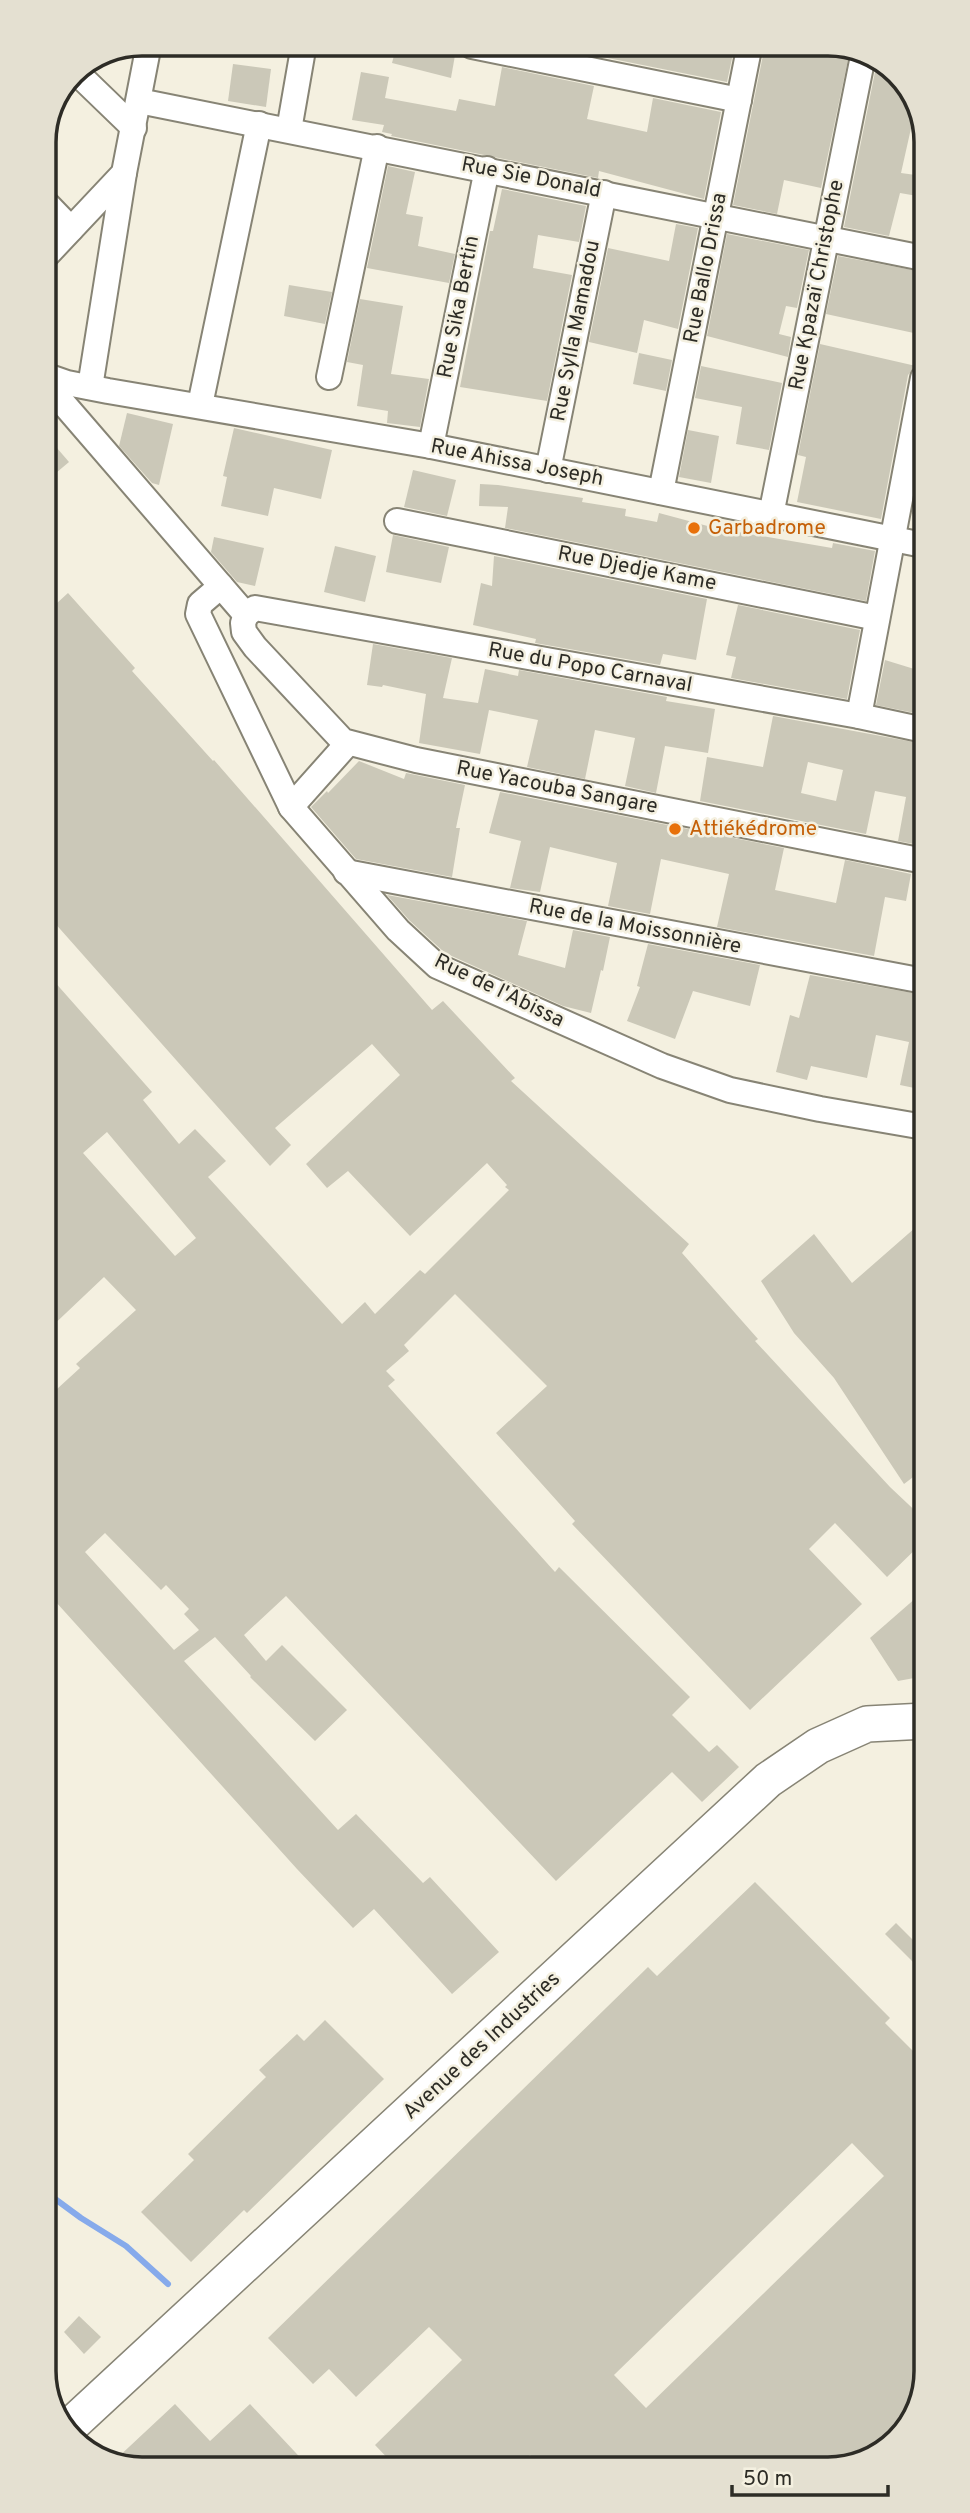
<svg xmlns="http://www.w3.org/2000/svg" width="970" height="2513" font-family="Overpass,sans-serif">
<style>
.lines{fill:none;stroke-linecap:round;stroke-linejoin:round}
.stream{stroke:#86aaeb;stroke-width:6}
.building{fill:#cbc8b8;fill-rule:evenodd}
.street-casing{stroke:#878475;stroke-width:28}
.secondary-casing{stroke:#878475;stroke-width:38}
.street{stroke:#fff;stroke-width:24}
.secondary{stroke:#fff;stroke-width:35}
.food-dot{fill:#e8710a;stroke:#f4f0e0;stroke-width:2.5}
.labels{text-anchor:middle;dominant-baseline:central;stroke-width:5;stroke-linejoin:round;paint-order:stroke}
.street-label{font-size:21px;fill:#2d2c26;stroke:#f4f0e0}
.food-label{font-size:21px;fill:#c56008;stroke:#f4f0e0;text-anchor:start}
.rim{fill:none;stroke:#2d2c26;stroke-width:3.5}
</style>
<rect width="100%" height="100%" fill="#f4f0e0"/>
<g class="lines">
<!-- stream -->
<polyline class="stream" points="47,2193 81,2218 126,2246 168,2284"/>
</g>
<!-- building -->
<g class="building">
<polygon points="397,44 457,44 451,78 392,63"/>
<polygon points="559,44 735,44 727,82 558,48"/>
<polygon points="771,44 835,44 850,50 821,188 784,180 777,214 733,205 764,50 770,51"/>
<polygon points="233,64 271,69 266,107 228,101"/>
<polygon points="502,67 594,86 587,119 647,132 653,98 721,112 704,199 599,171 598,178 391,136 392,134 382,132 384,125 352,120 361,72 389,77 385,98 456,111 459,99 495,106"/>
<polygon points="875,72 899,78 916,106 901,173 923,176 923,197 900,193 889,236 844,227"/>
<polygon points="388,166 415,172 406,214 423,217 418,246 455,254 449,283 367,268"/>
<polygon points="502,189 586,206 579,242 538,235 533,268 572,275 547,401 460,387 490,231 493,231"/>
<polygon points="676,224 698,228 678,329 644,320 637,353 589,342 608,248 669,261"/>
<polygon points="727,234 809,250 797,308 786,306 779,334 791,337 788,357 707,336"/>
<polygon points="838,256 923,272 923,335 826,314"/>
<polygon points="289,285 332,292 325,324 284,316"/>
<polygon points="360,299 403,306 391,374 429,379 420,427 387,423 388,411 357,406 363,365 347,362"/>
<polygon points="820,344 916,366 908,375 881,519 797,502 806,457 798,455"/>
<polygon points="639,353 672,360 666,391 633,384"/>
<polygon points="701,366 782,383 769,450 736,444 742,407 695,398"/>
<polygon points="127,413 173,424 159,485 152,483 119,446"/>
<polygon points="234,428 332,450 321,499 274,488 268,516 221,506 227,477 223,476"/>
<polygon points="688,430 719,436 711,483 679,477"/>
<polygon points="44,433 69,462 44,483"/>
<polygon points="923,456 923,516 912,514"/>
<polygon points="413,470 456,480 447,516 404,507"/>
<polygon points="480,484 498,485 583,498 582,502 626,509 625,516 657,522 659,513 715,528 832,548 833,543 875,551 866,601 505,528 508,507 479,506"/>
<polygon points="393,535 449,547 441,583 386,572"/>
<polygon points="214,537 264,548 255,586 237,582 211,552"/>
<polygon points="335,546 376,556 365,602 324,592"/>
<polygon points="494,556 707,599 696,660 663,654 660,665 535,643 536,639 473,625 481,583 492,586"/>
<path d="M68,593l67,75 -3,3 81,90 1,-1 218,250 11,-9 72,77 -4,3 178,163 -7,9 76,86 -3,2 135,146 35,33v20l-38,37 -52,-54 -26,26 53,55 -112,106 -178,-186 3,-3 -79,-88 51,-47 -92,-92 -51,51 5,6 -23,20 9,9 -7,6 167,186 4,-5 131,130 -18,18 37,37 8,-7 22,22 -37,35 -30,-30 -116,109 -270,-285 -42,39 22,26 16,-16 65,65 -32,31 -65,-64 1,-1 -36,-39 -31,24 154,169 18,-16 67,69 7,-6 69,75 -47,42 -78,-85 -21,19 -56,-59 -251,-278v-214l11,12 23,-21 -4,-4 60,-54 -32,-33 -58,55 -1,-361 107,121 -9,8 36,44 16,-15 31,32 -18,16 134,147 23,-22 10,12 45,-44 5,4 84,-84 -4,-3 2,-2 -20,-22 -77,73 -62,-65 -21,17 -21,-24 94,-89 -28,-31 -97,84 16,17 -21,21 -225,-254v-298zM107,1132l89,106 -21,18 -92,-103zM105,1533l56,57 5,-5 23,24 -5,5 15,16 -25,20 -89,-98z"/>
<polygon points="738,605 860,630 847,699 731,678 736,657 726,655"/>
<polygon points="373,644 452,658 443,698 478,703 485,669 518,676 519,670 667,697 666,701 715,709 708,753 665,746 656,793 625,786 635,738 595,730 585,779 527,767 538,720 489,710 480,754 419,743 426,694 383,685 382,687 367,685"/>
<polygon points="885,660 924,672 924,715 876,705"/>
<path d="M773,716l151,28v102l-26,-5 8,-44 -31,-6 -9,43 -166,-33 7,-44 56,10zM808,762l35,8 -7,31 -35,-8z"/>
<polygon points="359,761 404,779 406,773 465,785 456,828 460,828 452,877 356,859 311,807 327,791 328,793"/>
<polygon points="500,792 784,848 775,890 836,903 845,860 911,874 906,901 885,897 874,956 717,927 729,874 661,859 650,914 608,906 617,863 550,847 540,892 510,888 521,841 489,833"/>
<polygon points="387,895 527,921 518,955 565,968 573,930 610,937 603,971 601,970 591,1013 563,1006 445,953 409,920"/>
<polygon points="648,944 760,965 750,1006 693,991 675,1039 627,1021 640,987 637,986"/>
<polygon points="810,975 924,995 924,1090 900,1085 909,1042 876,1035 867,1078 811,1066 807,1080 776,1072 790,1015 799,1018"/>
<polygon points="924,1220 925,1468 904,1484 834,1378 794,1333 761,1281 814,1234 852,1283"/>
<polygon points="925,1590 925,1676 898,1681 870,1638"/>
<path d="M755,1882l135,136 -5,5 41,41v308l-20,59 -52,35 -312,1 -12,-12 -12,12 -121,1 -22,-23 87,-85 -33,-33 -73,70 -27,-28 -16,15 -45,-46 380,-371 9,9zM852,2143l32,33 -238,232 -32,-33z"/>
<polygon points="896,1923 926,1953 926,1963 920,1969 885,1934"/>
<polygon points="325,2020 384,2079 247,2213 244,2210 191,2262 141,2212 194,2160 188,2154 266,2077 259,2070 297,2034 304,2041"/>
<polygon points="79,2316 101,2337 84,2354 64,2332"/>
<polygon points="175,2404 210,2441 250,2404 310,2468 135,2469 114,2461"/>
</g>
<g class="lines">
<defs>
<g id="street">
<polyline points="472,46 739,100"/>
<polyline points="75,71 134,128"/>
<polyline points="139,101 923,258"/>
<polyline points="289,130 304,44"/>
<polyline points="44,201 71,229"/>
<polyline points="44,258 124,173 149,44"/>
<polyline points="44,375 67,383 108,391 431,446 923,545"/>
<polyline points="329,377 377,147"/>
<polyline points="44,381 246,615"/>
<polyline points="90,387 124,173"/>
<polyline points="200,405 259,124"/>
<polyline points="431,446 487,169"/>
<polyline points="548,470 604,193"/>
<polyline points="661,492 750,44"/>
<polyline points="771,515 863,56"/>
<polyline points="397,521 877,618"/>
<polyline points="221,586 200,604 198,614 291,807 398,930 437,966 662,1066 730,1090 820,1109 924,1127"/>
<polyline points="859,716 923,378"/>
<polyline points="924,730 859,716 255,608 246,615 243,623 244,632 255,647 343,741 416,760 924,861"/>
<polyline points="291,807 348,743"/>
<polyline points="346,872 924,981"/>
</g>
<polyline id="secondary" points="68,2428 768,1780 818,1746 867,1724 925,1721"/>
</defs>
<!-- street casing -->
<use href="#street" class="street-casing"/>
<!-- secondary casing -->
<use href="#secondary" class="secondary-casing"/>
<!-- street -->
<use href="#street" class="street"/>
<!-- secondary -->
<use href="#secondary" class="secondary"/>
</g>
<!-- markers -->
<g class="food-dot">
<circle cx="694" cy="528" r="7"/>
<circle cx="675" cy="829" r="7"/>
</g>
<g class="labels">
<!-- street labels -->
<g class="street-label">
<text transform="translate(531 178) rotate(11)">Rue Sie Donald</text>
<text transform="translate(706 268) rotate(-79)">Rue Ballo Drissa</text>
<text transform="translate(817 285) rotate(-79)">Rue Kpazaï Christophe</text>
<text transform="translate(459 307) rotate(-79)">Rue Sika Bertin</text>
<text transform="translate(576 331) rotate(-79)">Rue Sylla Mamadou</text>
<text transform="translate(517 463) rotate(11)">Rue Ahissa Joseph</text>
<text transform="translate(637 569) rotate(11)">Rue Djedje Kame</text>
<text transform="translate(590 668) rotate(10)">Rue du Popo Carnaval</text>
<text transform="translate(557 788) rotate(11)">Rue Yacouba Sangare</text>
<text transform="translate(635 927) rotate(11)">Rue de la Moissonnière</text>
<text transform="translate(499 991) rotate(26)">Rue de l'Abissa</text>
<text transform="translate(482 2046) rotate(-43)">Avenue des Industries</text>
</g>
<!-- food labels -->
<g class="food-label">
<text x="708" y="528">Garbadrome</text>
<text x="689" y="829">Attiékédrome</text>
</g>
</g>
<!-- crop -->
<path d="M0 0H970V2513H0ZM142 56H828A86 86 0 0 1 914 142V2371A86 86 0 0 1 828 2457H142A86 86 0 0 1 56 2371V142A86 86 0 0 1 142 56Z" fill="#e4e0d1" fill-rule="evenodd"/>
<path class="rim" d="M142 56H828A86 86 0 0 1 914 142V2371A86 86 0 0 1 828 2457H142A86 86 0 0 1 56 2371V142A86 86 0 0 1 142 56Z"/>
<!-- scale -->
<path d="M732 2485v10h156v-10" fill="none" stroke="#2d2c26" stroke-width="3.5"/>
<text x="743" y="2485" font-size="21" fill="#2d2c26" stroke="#f4f0e0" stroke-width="5" paint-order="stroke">50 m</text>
</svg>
